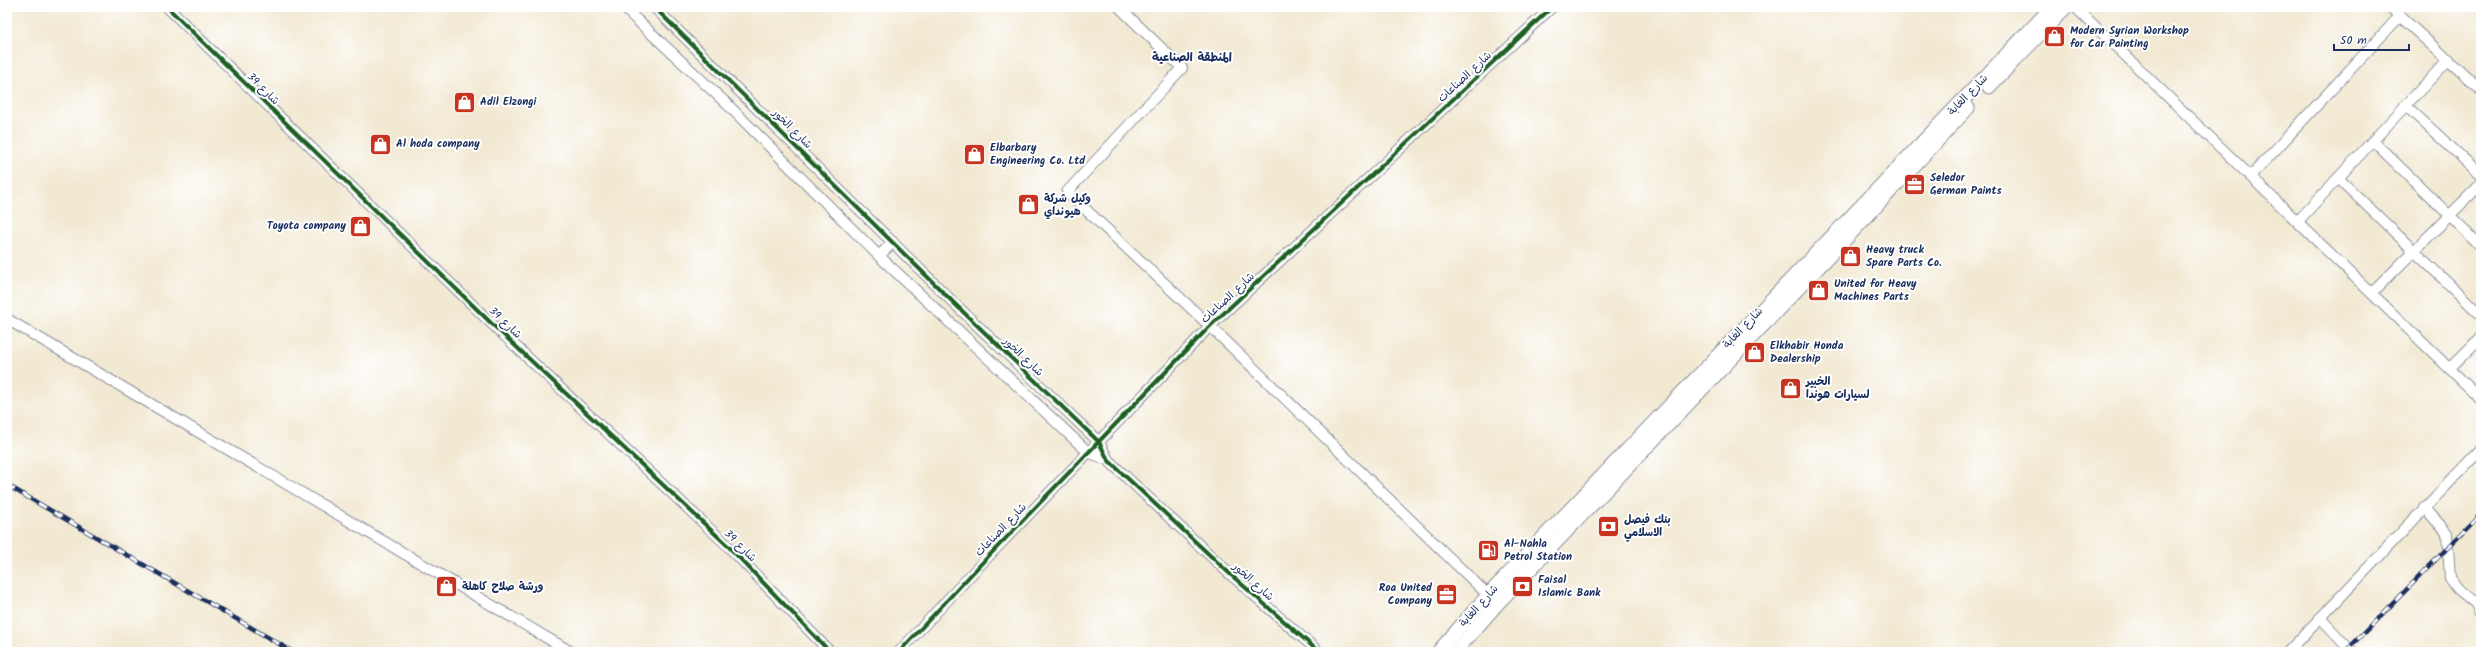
<svg xmlns="http://www.w3.org/2000/svg" width="2488" height="659" font-family="Kalam,'Playpen Sans Arabic',sans-serif">
<style>
.lines{fill:none;stroke-linecap:round;stroke-linejoin:round}
.minor-casing{stroke:#868c98;stroke-width:12}
.major-casing{stroke:#868c98;stroke-width:15}
.minor{stroke:#fff;stroke-width:10}
.major{stroke:#fff;stroke-width:13}
.rail-casing{stroke:#1b2f5e;stroke-width:4.5}
.rail{stroke:#fff;stroke-width:3;stroke-dasharray:9;stroke-linecap:butt}
.cycleway-casing{stroke:#fff;stroke-width:6}
.cycleway{stroke:#1b5e20;stroke-width:4}
.labels{text-anchor:middle;dominant-baseline:central;stroke-width:4;stroke-linejoin:round;paint-order:stroke}
.poi-label{font-size:11px;font-weight:bold;fill:#1b2f5e;stroke:#fff;text-anchor:start}
.street-label{font-size:11px;fill:#1b2f5e;stroke:#fff}
.neighbourhood-label{font-size:12px;font-weight:bold;fill:#1b2f5e;stroke:#fff}
</style>
<rect width="100%" height="100%" fill="#fff"/>
<filter id="ink" filterUnits="userSpaceOnUse"><feTurbulence type="fractalNoise" baseFrequency=".025" numOctaves="2"/><feDisplacementMap in="SourceGraphic" scale="8" xChannelSelector="R" yChannelSelector="G"/><feConvolveMatrix kernelMatrix="1 2 1 2 8 2 1 2 1" color-interpolation-filters="sRGB"/></filter>
<filter id="wash" filterUnits="userSpaceOnUse"><feTurbulence type="fractalNoise" baseFrequency=".012" numOctaves="4" result="noise"/><feDisplacementMap in="SourceGraphic" scale="16" xChannelSelector="R" yChannelSelector="G"/><feGaussianBlur stdDeviation="0.9" result="paint"/><feColorMatrix in="noise" values="0 0 0 0 0 0 0 0 0 0 0 0 0 0 0 0 0 1.4 0 .05"/><feComposite in="paint" operator="in"/></filter>
<g filter="url(#wash)">
<rect width="100%" height="100%" fill="#f2e9d3"/>
</g>
<g filter="url(#ink)">
<g class="lines">
<defs>
<g id="minor">
<polyline points="167,7 491,323 729,547 830,652"/>
<polyline points="623,7 727,104 879,256 1088,452 1108,460"/>
<polyline points="654,7 958,307 1099,442 1108,460 1230,574 1319,652"/>
<polyline points="1119,7 1182,68 1067,192 1210,326 1488,595"/>
<polyline points="2075,7 2481,399"/>
<polyline points="2390,7 2481,90"/>
<polyline points="2405,105 2481,175"/>
<polyline points="2373,141 2481,246"/>
<polyline points="2251,176 2400,16"/>
<polyline points="2338,178 2481,315"/>
<polyline points="2298,221 2449,59"/>
<polyline points="879,256 893,242"/>
<polyline points="2372,293 2481,184"/>
<polyline points="7,319 571,652"/>
<polyline points="2450,368 2481,337"/>
<polyline points="2424,507 2447,533 2450,578 2458,589 2476,604 2481,616"/>
<polyline points="2320,618 2352,652"/>
<polyline points="899,652 980,565 1210,326 1552,7"/>
<polyline points="2288,652 2481,449"/>
</g>
<g id="major">
<polyline points="1989,87 2066,7"/>
<polyline points="1438,652 1488,595 2052,7"/>
<polyline points="1455,652 1499,602 1854,230 1968,108"/>
</g>
</defs>
<!-- minor casing -->
<use href="#minor" class="minor-casing"/>
<!-- major casing -->
<use href="#major" class="major-casing"/>
<!-- minor -->
<use href="#minor" class="minor"/>
<!-- major -->
<use href="#major" class="major"/>
<defs>
<g id="rail">
<polyline points="7,485 293,652"/>
<polyline points="2345,652 2481,514"/>
</g>
</defs>
<!-- rail casing -->
<use href="#rail" class="rail-casing"/>
<!-- rail -->
<use href="#rail" class="rail"/>
<defs>
<g id="cycleway">
<polyline points="167,7 491,323 729,547 830,652"/>
<polyline points="654,7 958,307 1099,442 1108,460 1230,574 1319,652"/>
<polyline points="899,652 980,565 1210,326 1552,7"/>
</g>
</defs>
<!-- cycleway casing -->
<use href="#cycleway" class="cycleway-casing"/>
<!-- cycleway -->
<use href="#cycleway" class="cycleway"/>
</g>
</g>
<!-- icons -->
<defs>
<symbol id="shop-square" viewBox="-11 -11 22 22"><rect x="-9" y="-9" width="18" height="18" rx="4" fill="#c8321e" stroke="#fff"/><path d="M-5-2.5h2.3a2.7 3.5 0 0 1 5.4 0H5L5.5 6h-11ZM-1.5-2.5h3a1.5 2.3 0 0 0-3 0Z" fill="#fff"/></symbol>
<symbol id="office-square" viewBox="-11 -11 22 22"><rect x="-9" y="-9" width="18" height="18" rx="4" fill="#c8321e" stroke="#fff"/><path d="M-6-3h4V-5.5h4V-3h4V5H-6ZM-1-4.5V-3h2v-1.5ZM-6 0V1H6V0Z" fill="#fff"/></symbol>
<symbol id="bank-square" viewBox="-11 -11 22 22"><rect x="-9" y="-9" width="18" height="18" rx="4" fill="#c8321e" stroke="#fff"/><path d="M-6-4H6V4H-6ZM0-2.3a2.3 2.3 0 1 0 0 4.6a2.3 2.3 0 1 0 0-4.6Z" fill="#fff"/></symbol>
<symbol id="fuel-square" viewBox="-11 -11 22 22"><rect x="-9" y="-9" width="18" height="18" rx="4" fill="#c8321e" stroke="#fff"/><path d="M-5.5-6h7V0h2V4h1.3V-2.5L3-4.5l.8-.8L6-3V5H2.5V1h-1V6h-7ZM-4.2-4.7v3.2H.2V-4.7Z" fill="#fff"/></symbol>
</defs>
<g fill-rule="evenodd">
<use href="#shop-square" x="2042" y="24" width="25" height="25"/>
<use href="#shop-square" x="452" y="90" width="25" height="25"/>
<use href="#shop-square" x="368" y="132" width="25" height="25"/>
<use href="#shop-square" x="962" y="142" width="25" height="25"/>
<use href="#office-square" x="1902" y="172" width="25" height="25"/>
<use href="#shop-square" x="1016" y="192" width="25" height="25"/>
<use href="#shop-square" x="348" y="214" width="25" height="25"/>
<use href="#shop-square" x="1838" y="244" width="25" height="25"/>
<use href="#shop-square" x="1806" y="278" width="25" height="25"/>
<use href="#shop-square" x="1742" y="340" width="25" height="25"/>
<use href="#shop-square" x="1778" y="376" width="25" height="25"/>
<use href="#bank-square" x="1596" y="514" width="25" height="25"/>
<use href="#fuel-square" x="1476" y="538" width="25" height="25"/>
<use href="#bank-square" x="1510" y="574" width="25" height="25"/>
<use href="#shop-square" x="434" y="574" width="25" height="25"/>
<use href="#office-square" x="1434" y="582" width="25" height="25"/>
</g>
<g class="labels">
<!-- poi labels -->
<g class="poi-label">
<text x="2070" y="31">Modern Syrian Workshop<tspan x="2070" dy="13">for Car Painting</tspan></text>
<text x="480" y="102">Adil Elzongi</text>
<text x="396" y="144">Al hoda company</text>
<text x="990" y="148">Elbarbary<tspan x="990" dy="13">Engineering Co. Ltd</tspan></text>
<text x="1930" y="178">Seledor<tspan x="1930" dy="13">German Paints</tspan></text>
<text x="1044" y="199">وكيل شركة<tspan x="1044" dy="13">هيونداي</tspan></text>
<text x="346" y="226" text-anchor="end">Toyota company</text>
<text x="1866" y="250">Heavy truck<tspan x="1866" dy="13">Spare Parts Co.</tspan></text>
<text x="1834" y="284">United for Heavy<tspan x="1834" dy="13">Machines Parts</tspan></text>
<text x="1770" y="346">Elkhabir Honda<tspan x="1770" dy="13">Dealership</tspan></text>
<text x="1806" y="382">الخبير<tspan x="1806" dy="13">لسيارات هوندا</tspan></text>
<text x="1624" y="520">بنك فيصل<tspan x="1624" dy="13">الاسلامي</tspan></text>
<text x="1504" y="544">Al-Nahla<tspan x="1504" dy="13">Petrol Station</tspan></text>
<text x="1538" y="580">Faisal<tspan x="1538" dy="13">Islamic Bank</tspan></text>
<text x="462" y="587">ورشة صلاح كاهلة</text>
<text x="1432" y="588" text-anchor="end">Roa United<tspan x="1432" dy="13">Company</tspan></text>
</g>
<!-- street labels -->
<g class="street-label">
<text transform="translate(1465 77) rotate(-43)">شارع الصناعات</text>
<text transform="translate(263 89) rotate(45)">شارع 39</text>
<text transform="translate(1968 95) rotate(-46)">شارع الغابة</text>
<text transform="translate(792 129) rotate(45)">شارع الخور</text>
<text transform="translate(1228 298) rotate(-43)">شارع الصناعات</text>
<text transform="translate(505 323) rotate(44)">شارع 39</text>
<text transform="translate(1743 328) rotate(-46)">شارع الغابة</text>
<text transform="translate(1023 357) rotate(44)">شارع الخور</text>
<text transform="translate(1001 530) rotate(-46)">شارع الصناعات</text>
<text transform="translate(740 546) rotate(45)">شارع 39</text>
<text transform="translate(1253 582) rotate(42)">شارع الخور</text>
<text transform="translate(1479 606) rotate(-48)">شارع الغابة</text>
</g>
<!-- neighbourhood labels -->
<g class="neighbourhood-label">
<text x="1192" y="57">المنطقة الصناعية</text>
</g>
</g>
<!-- margin -->
<rect width="2488" height="659" fill="none" stroke="#fff" stroke-width="24"/>
<!-- scale -->
<path d="M2334 44v6h75v-6" fill="none" stroke="#1b2f5e" stroke-width="2"/>
<text x="2340" y="44" font-size="12" fill="#1b2f5e" stroke="#ffffff" stroke-width="3" paint-order="stroke">50 m</text>
</svg>
